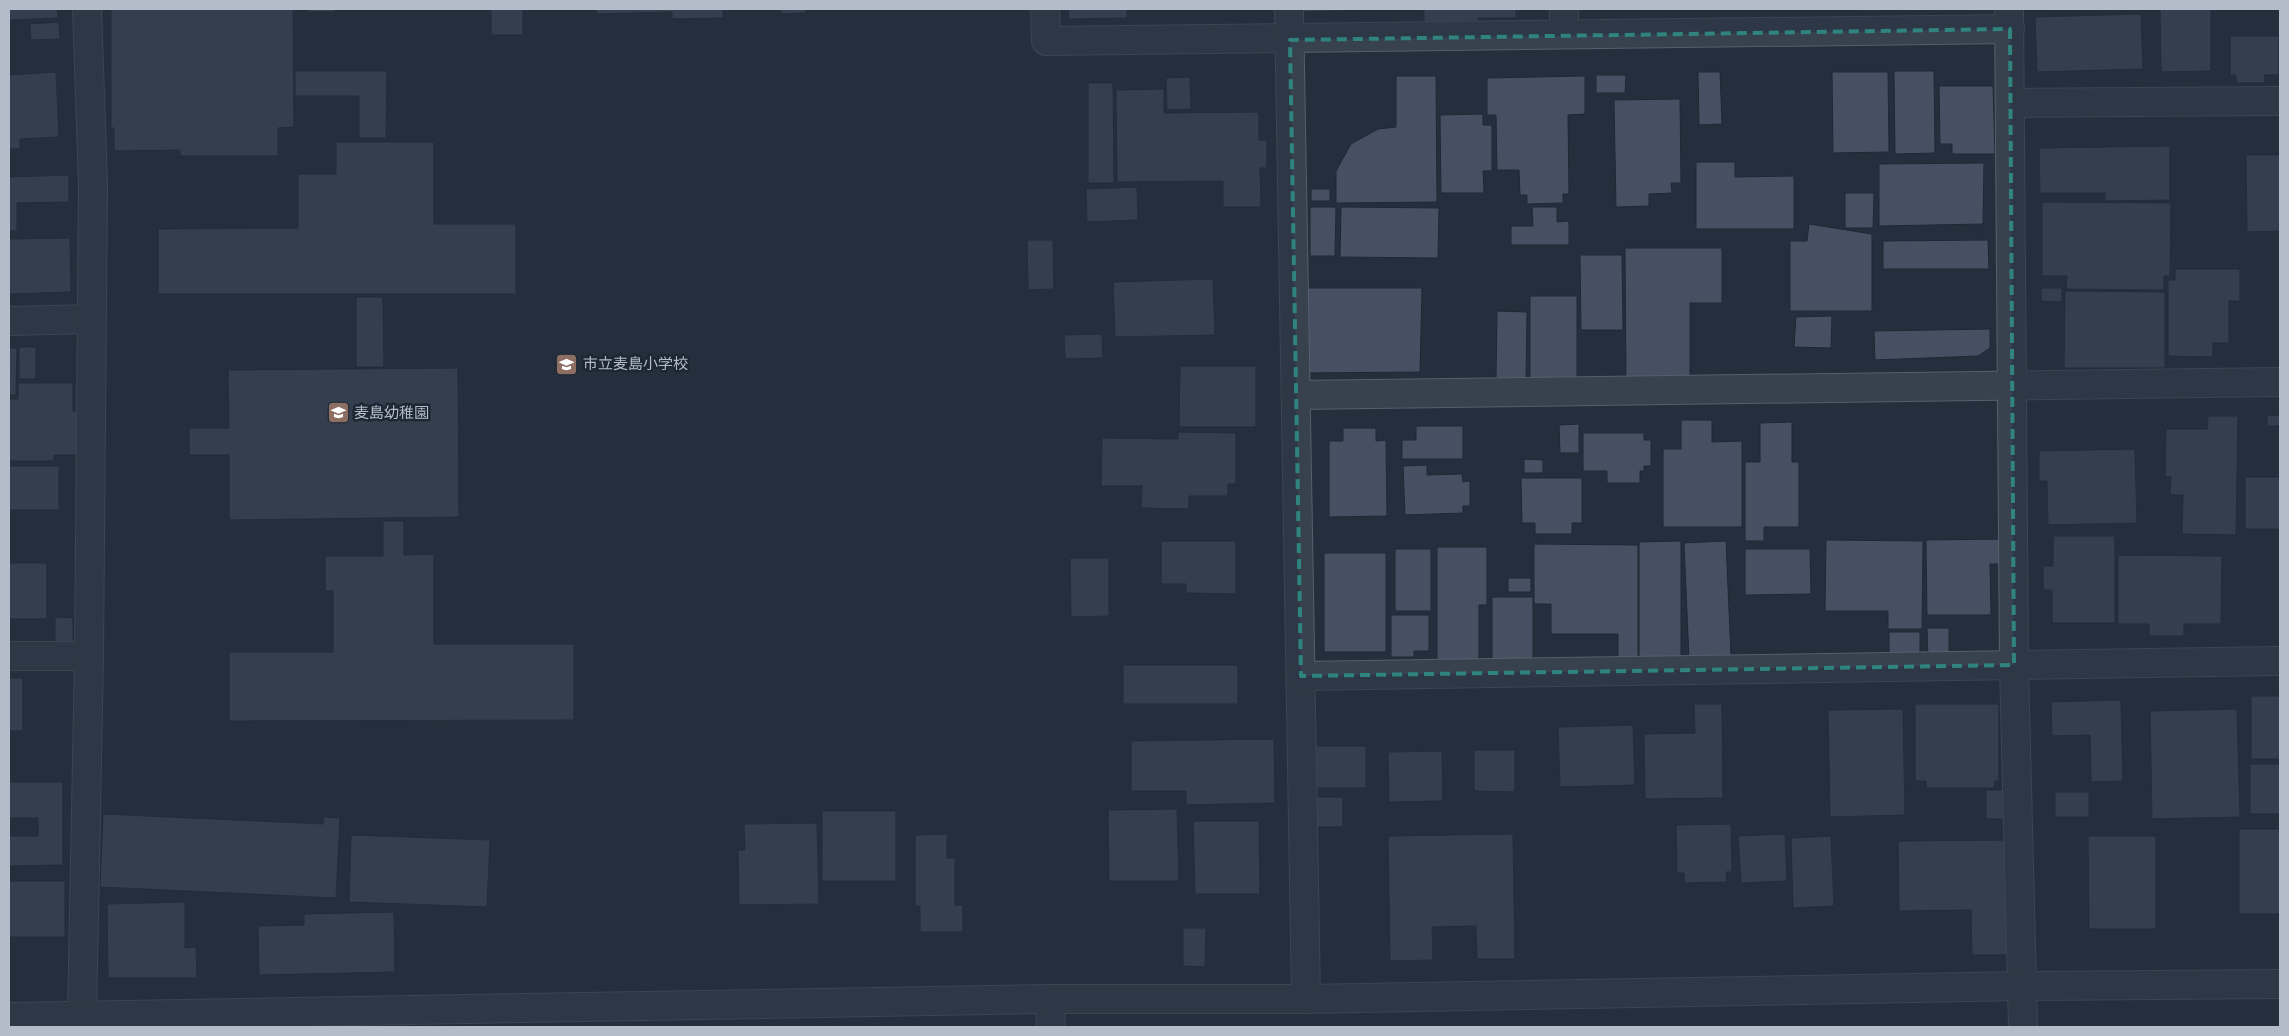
<svg xmlns="http://www.w3.org/2000/svg" width="2289" height="1036" font-family="Rubik,'Noto Sans JP',sans-serif">
<style>
.building{fill:#455162;stroke:#1f2835}
.lines{fill:none;stroke-linecap:round;stroke-linejoin:round}
.minor-casing{stroke:#565f6c;stroke-width:30}
.tertiary-casing{stroke:#565f6c;stroke-width:30}
.minor{stroke:#38414e;stroke-width:28}
.tertiary{stroke:#38414e;stroke-width:28}
.marked{fill:none;stroke:#308480;stroke-width:4;stroke-dasharray:10 6;stroke-linejoin:round}
.labels{text-anchor:middle;dominant-baseline:central;stroke-width:5;stroke-linejoin:round;paint-order:stroke}
.poi-label{font-size:15px;fill:#b4bcc9;stroke:#1d2633;text-anchor:start}
</style>
<rect width="100%" height="100%" fill="#242f3e"/>
<!-- building -->
<g class="building">
<polygon points="9,9 57,9 58,18 9,20"/>
<polygon points="111,9 293,9 294,127 278,128 278,156 180,156 180,150 114,151 114,128 111,128"/>
<rect x="308" y="9" width="27" height="3"/>
<rect x="491" y="9" width="32" height="26"/>
<polygon points="596,9 723,9 723,18 672,19 672,12 596,14"/>
<polygon points="781,9 806,9 806,13 781,14"/>
<polygon points="1068,9 1127,9 1127,18 1069,19"/>
<polygon points="1142,9 1209,9 1142,10"/>
<polygon points="1299,9 1373,9 1373,10 1299,12"/>
<polygon points="1424,9 1516,9 1516,18 1478,18 1478,34 1424,34"/>
<polygon points="2160,9 2211,9 2211,71 2161,72"/>
<polygon points="2141,14 2143,69 2037,72 2035,17"/>
<polygon points="59,22 60,39 31,40 30,24"/>
<polygon points="2230,36 2279,36 2279,75 2264,75 2265,83 2236,83 2236,75 2230,75"/>
<polygon points="295,71 387,71 386,138 359,138 359,96 295,96"/>
<polygon points="1894,71 1934,71 1935,153 1895,154"/>
<polygon points="56,72 59,137 20,139 20,149 9,149 9,75"/>
<polygon points="1698,72 1720,72 1722,124 1699,125"/>
<polygon points="1832,72 1888,72 1889,152 1833,153"/>
<polygon points="1596,75 1626,75 1625,93 1596,93"/>
<polygon points="1396,76 1436,76 1437,202 1336,203 1336,171 1351,144 1378,129 1396,127"/>
<polygon points="1585,76 1585,114 1568,115 1569,194 1563,194 1563,203 1527,204 1527,195 1520,195 1519,170 1497,170 1496,115 1487,115 1487,78"/>
<polygon points="1190,77 1191,109 1167,110 1166,78"/>
<polygon points="1088,83 1113,83 1114,183 1088,183"/>
<polygon points="1939,86 1993,86 1995,154 1952,154 1952,144 1940,144"/>
<polygon points="1164,89 1164,113 1259,112 1259,140 1267,140 1267,168 1260,168 1261,207 1223,207 1223,181 1117,182 1116,90"/>
<polygon points="1680,99 1681,183 1671,183 1672,193 1649,194 1649,206 1616,207 1614,100"/>
<polygon points="1483,114 1483,125 1492,125 1492,171 1483,171 1484,193 1441,193 1440,115"/>
<polygon points="336,142 434,142 434,224 516,224 516,294 158,294 158,229 298,228 298,174 336,174"/>
<polygon points="2170,146 2170,200 2105,201 2105,193 2040,193 2039,148"/>
<polygon points="2246,155 2280,155 2280,231 2247,232"/>
<polygon points="1696,162 1735,162 1735,177 1794,176 1794,229 1696,229"/>
<polygon points="1984,163 1983,224 1879,226 1879,164"/>
<polygon points="69,175 69,202 17,203 17,231 9,231 9,177"/>
<polygon points="1137,187 1138,220 1087,222 1086,189"/>
<rect x="1311" y="189" width="19" height="12"/>
<polygon points="1845,193 1874,193 1873,228 1845,228"/>
<polygon points="2042,202 2171,203 2170,276 2164,276 2164,290 2066,289 2067,276 2042,276"/>
<polygon points="1310,207 1336,207 1335,256 1310,256"/>
<polygon points="1341,207 1439,208 1438,258 1340,257"/>
<polygon points="1532,207 1557,207 1557,222 1569,221 1569,245 1511,245 1511,226 1533,226"/>
<polygon points="1809,224 1872,234 1872,311 1790,311 1790,241 1807,241"/>
<polygon points="70,238 71,292 9,294 9,239"/>
<polygon points="1027,240 1053,240 1054,289 1028,290"/>
<polygon points="1988,240 1989,269 1883,269 1883,241"/>
<polygon points="1625,248 1722,248 1722,303 1690,303 1690,386 1626,386"/>
<polygon points="1580,255 1622,255 1623,330 1581,330"/>
<polygon points="2175,269 2240,269 2240,301 2229,301 2229,343 2213,343 2213,357 2168,356 2168,280 2175,280"/>
<polygon points="1213,279 1215,335 1115,337 1113,282"/>
<polygon points="1304,288 1422,288 1420,372 1302,373"/>
<polygon points="2041,288 2062,288 2062,302 2041,301"/>
<polygon points="2065,291 2165,292 2165,368 2064,368"/>
<rect x="1530" y="296" width="47" height="85"/>
<polygon points="356,297 383,297 384,367 356,367"/>
<polygon points="1497,311 1527,312 1526,379 1496,378"/>
<polygon points="1832,316 1831,348 1794,347 1796,317"/>
<polygon points="1990,329 1990,348 1978,356 1875,360 1874,331"/>
<polygon points="1102,334 1103,358 1065,359 1064,335"/>
<rect x="19" y="347" width="17" height="32"/>
<polygon points="9,348 17,348 16,395 9,395"/>
<polygon points="1180,366 1256,366 1256,427 1179,427"/>
<polygon points="458,368 459,517 229,520 229,455 189,455 189,428 229,428 228,370"/>
<polygon points="18,383 73,383 73,411 77,411 77,455 54,455 54,461 9,461 9,399 18,399"/>
<polygon points="2267,415 2280,416 2280,426 2267,426"/>
<polygon points="2208,416 2238,416 2236,535 2182,534 2183,495 2170,495 2171,477 2165,477 2166,429 2207,429"/>
<polygon points="1681,420 1712,420 1712,442 1742,441 1742,527 1663,527 1663,449 1681,449"/>
<polygon points="1792,422 1792,462 1799,462 1799,527 1764,527 1764,541 1745,541 1745,462 1760,462 1760,423"/>
<polygon points="1579,424 1579,453 1560,453 1559,425"/>
<polygon points="1416,426 1463,426 1463,459 1402,459 1402,440 1416,440"/>
<polygon points="1343,428 1376,428 1376,441 1386,440 1387,516 1329,517 1329,441 1343,441"/>
<polygon points="1178,432 1236,433 1236,484 1228,484 1228,496 1189,496 1189,509 1141,508 1142,486 1101,486 1102,438 1178,439"/>
<polygon points="1583,433 1644,433 1644,440 1651,440 1651,466 1644,466 1644,471 1640,471 1640,483 1607,483 1607,471 1583,471"/>
<polygon points="2135,449 2137,523 2048,525 2047,481 2039,481 2039,451"/>
<polygon points="1524,459 1543,460 1543,473 1524,473"/>
<polygon points="1427,465 1427,475 1462,474 1463,482 1470,481 1470,506 1463,506 1463,513 1405,515 1403,466"/>
<rect x="9" y="466" width="50" height="44"/>
<polygon points="2245,477 2280,477 2280,534 2278,534 2278,529 2245,529"/>
<polygon points="1521,478 1582,478 1582,523 1572,523 1572,534 1535,534 1535,523 1522,523"/>
<polygon points="383,521 404,521 404,555 434,554 434,644 574,644 574,720 229,721 229,652 333,652 333,591 325,591 325,556 383,556"/>
<polygon points="2053,536 2115,536 2115,623 2052,623 2052,590 2043,590 2043,566 2053,566"/>
<polygon points="2009,539 2009,564 1990,564 1991,615 1927,615 1926,540"/>
<polygon points="1826,540 1923,541 1922,629 1888,629 1888,611 1825,611"/>
<polygon points="1161,541 1236,541 1236,594 1186,593 1186,584 1161,584"/>
<polygon points="1681,541 1681,657 1639,657 1639,542"/>
<polygon points="1726,541 1731,657 1689,659 1684,543"/>
<polygon points="1534,544 1638,545 1638,661 1618,661 1618,634 1551,634 1551,604 1534,604"/>
<polygon points="1437,547 1487,547 1487,605 1479,605 1479,673 1437,672"/>
<rect x="1395" y="549" width="36" height="62"/>
<polygon points="1745,549 1810,549 1811,594 1745,595"/>
<rect x="1324" y="553" width="62" height="99"/>
<polygon points="2118,555 2222,556 2221,624 2184,624 2184,636 2149,636 2149,624 2118,624"/>
<polygon points="1070,558 1109,558 1109,616 1071,617"/>
<rect x="9" y="563" width="38" height="56"/>
<rect x="1508" y="578" width="23" height="14"/>
<rect x="1492" y="597" width="41" height="74"/>
<polygon points="1391,615 1429,615 1429,651 1414,651 1414,657 1391,657"/>
<polygon points="55,617 73,618 73,648 55,648"/>
<polygon points="1927,628 1949,628 1949,659 1928,659"/>
<rect x="1889" y="632" width="31" height="35"/>
<rect x="1123" y="665" width="115" height="39"/>
<rect x="9" y="678" width="14" height="53"/>
<rect x="2251" y="696" width="29" height="63"/>
<polygon points="2121,700 2123,781 2091,782 2090,735 2052,736 2051,702"/>
<polygon points="1694,704 1722,704 1723,798 1645,799 1644,734 1695,733"/>
<polygon points="1915,704 1999,704 1999,781 1995,781 1994,788 1926,788 1926,781 1915,781"/>
<polygon points="1903,709 1905,815 1830,817 1828,710"/>
<polygon points="2237,709 2240,817 2152,819 2150,711"/>
<polygon points="1633,725 1635,785 1560,787 1558,727"/>
<polygon points="1274,739 1275,803 1186,805 1186,791 1131,791 1131,741"/>
<rect x="1315" y="746" width="51" height="42"/>
<polygon points="1474,750 1515,750 1515,792 1474,791"/>
<polygon points="1442,751 1443,801 1389,802 1388,752"/>
<rect x="2250" y="764" width="30" height="50"/>
<polygon points="9,782 63,782 63,865 9,866 9,836 38,836 38,818 9,818"/>
<rect x="1986" y="790" width="31" height="29"/>
<rect x="2055" y="792" width="34" height="25"/>
<rect x="1315" y="797" width="28" height="30"/>
<polygon points="1177,809 1179,881 1109,881 1108,810"/>
<rect x="822" y="811" width="74" height="70"/>
<polygon points="103,814 323,824 324,817 340,818 336,898 100,887"/>
<polygon points="1193,821 1259,821 1260,894 1195,894"/>
<polygon points="817,823 819,904 739,905 738,850 745,850 744,824"/>
<polygon points="1731,824 1732,872 1726,872 1727,882 1684,883 1684,873 1677,873 1676,825"/>
<rect x="2239" y="829" width="41" height="85"/>
<polygon points="947,834 947,858 955,858 955,905 963,905 963,932 920,932 920,906 915,906 915,835"/>
<polygon points="1513,834 1515,959 1477,959 1476,926 1432,927 1433,960 1390,961 1388,836"/>
<polygon points="1785,834 1787,881 1741,883 1738,836"/>
<polygon points="351,835 490,840 487,907 349,902"/>
<polygon points="1831,836 1834,906 1793,908 1791,838"/>
<polygon points="2088,836 2156,836 2156,929 2089,929"/>
<polygon points="2008,840 2009,955 1972,955 1971,910 1899,911 1898,841"/>
<rect x="9" y="881" width="56" height="56"/>
<polygon points="185,902 185,948 196,947 197,978 108,978 107,904"/>
<polygon points="394,912 395,972 259,975 258,926 304,925 304,914"/>
<polygon points="1183,928 1206,928 1205,967 1183,966"/>
</g>
<g class="lines">
<defs>
<g id="minor">
<path d="M1045,9l1,32c321,-1 642,-8 964,-12"/>
<polyline points="1289,9 1306,999"/>
<polyline points="1564,9 1564,34"/>
<polyline points="2009,9 2014,665 2023,1027"/>
<polyline points="2010,103 2280,101"/>
<polyline points="9,321 91,319"/>
<polyline points="1296,395 2280,382"/>
<polyline points="9,656 89,656"/>
<polyline points="1301,676 2280,661"/>
<polyline points="1050,999 1051,1027"/>
<polyline points="82,1017 89,656 93,184 87,9"/>
</g>
<polyline id="tertiary" points="9,1017 1050,999 1306,999 2023,986 2280,984"/>
</defs>
<!-- minor casing -->
<use href="#minor" class="minor-casing"/>
<!-- tertiary casing -->
<use href="#tertiary" class="tertiary-casing"/>
<!-- minor -->
<use href="#minor" class="minor"/>
<!-- tertiary -->
<use href="#tertiary" class="tertiary"/>
</g>
<!-- marked area -->
<path d="M0 0H2289V1036H0ZM2010,29l4,636 -713,11 -11,-636z" fill="#242f3e" fill-opacity=".55" fill-rule="evenodd"/>
<path class="marked" d="M2010,29l4,636 -713,11 -11,-636z"/>
<!-- icons -->
<defs>
<symbol id="school-square" viewBox="-11 -11 22 22"><rect x="-9" y="-9" width="18" height="18" rx="4" fill="#8d6e63" stroke="#1d2633"/><path d="M0-5L7-2L0 1L-7-2ZM-4 1L0 2.5L4 1V4Q0 6-4 4Z" fill="#fff"/></symbol>
</defs>
<g fill-rule="evenodd">
<use href="#school-square" x="554" y="352" width="25" height="25"/>
<use href="#school-square" x="326" y="400" width="25" height="25"/>
</g>
<g class="labels">
<!-- poi labels -->
<g class="poi-label">
<text x="583" y="364">市立麦島小学校</text>
<text x="354" y="413">麦島幼稚園</text>
</g>
</g>
<!-- border -->
<rect width="2289" height="1036" fill="none" stroke="#b4bcc9" stroke-width="20"/>
</svg>
